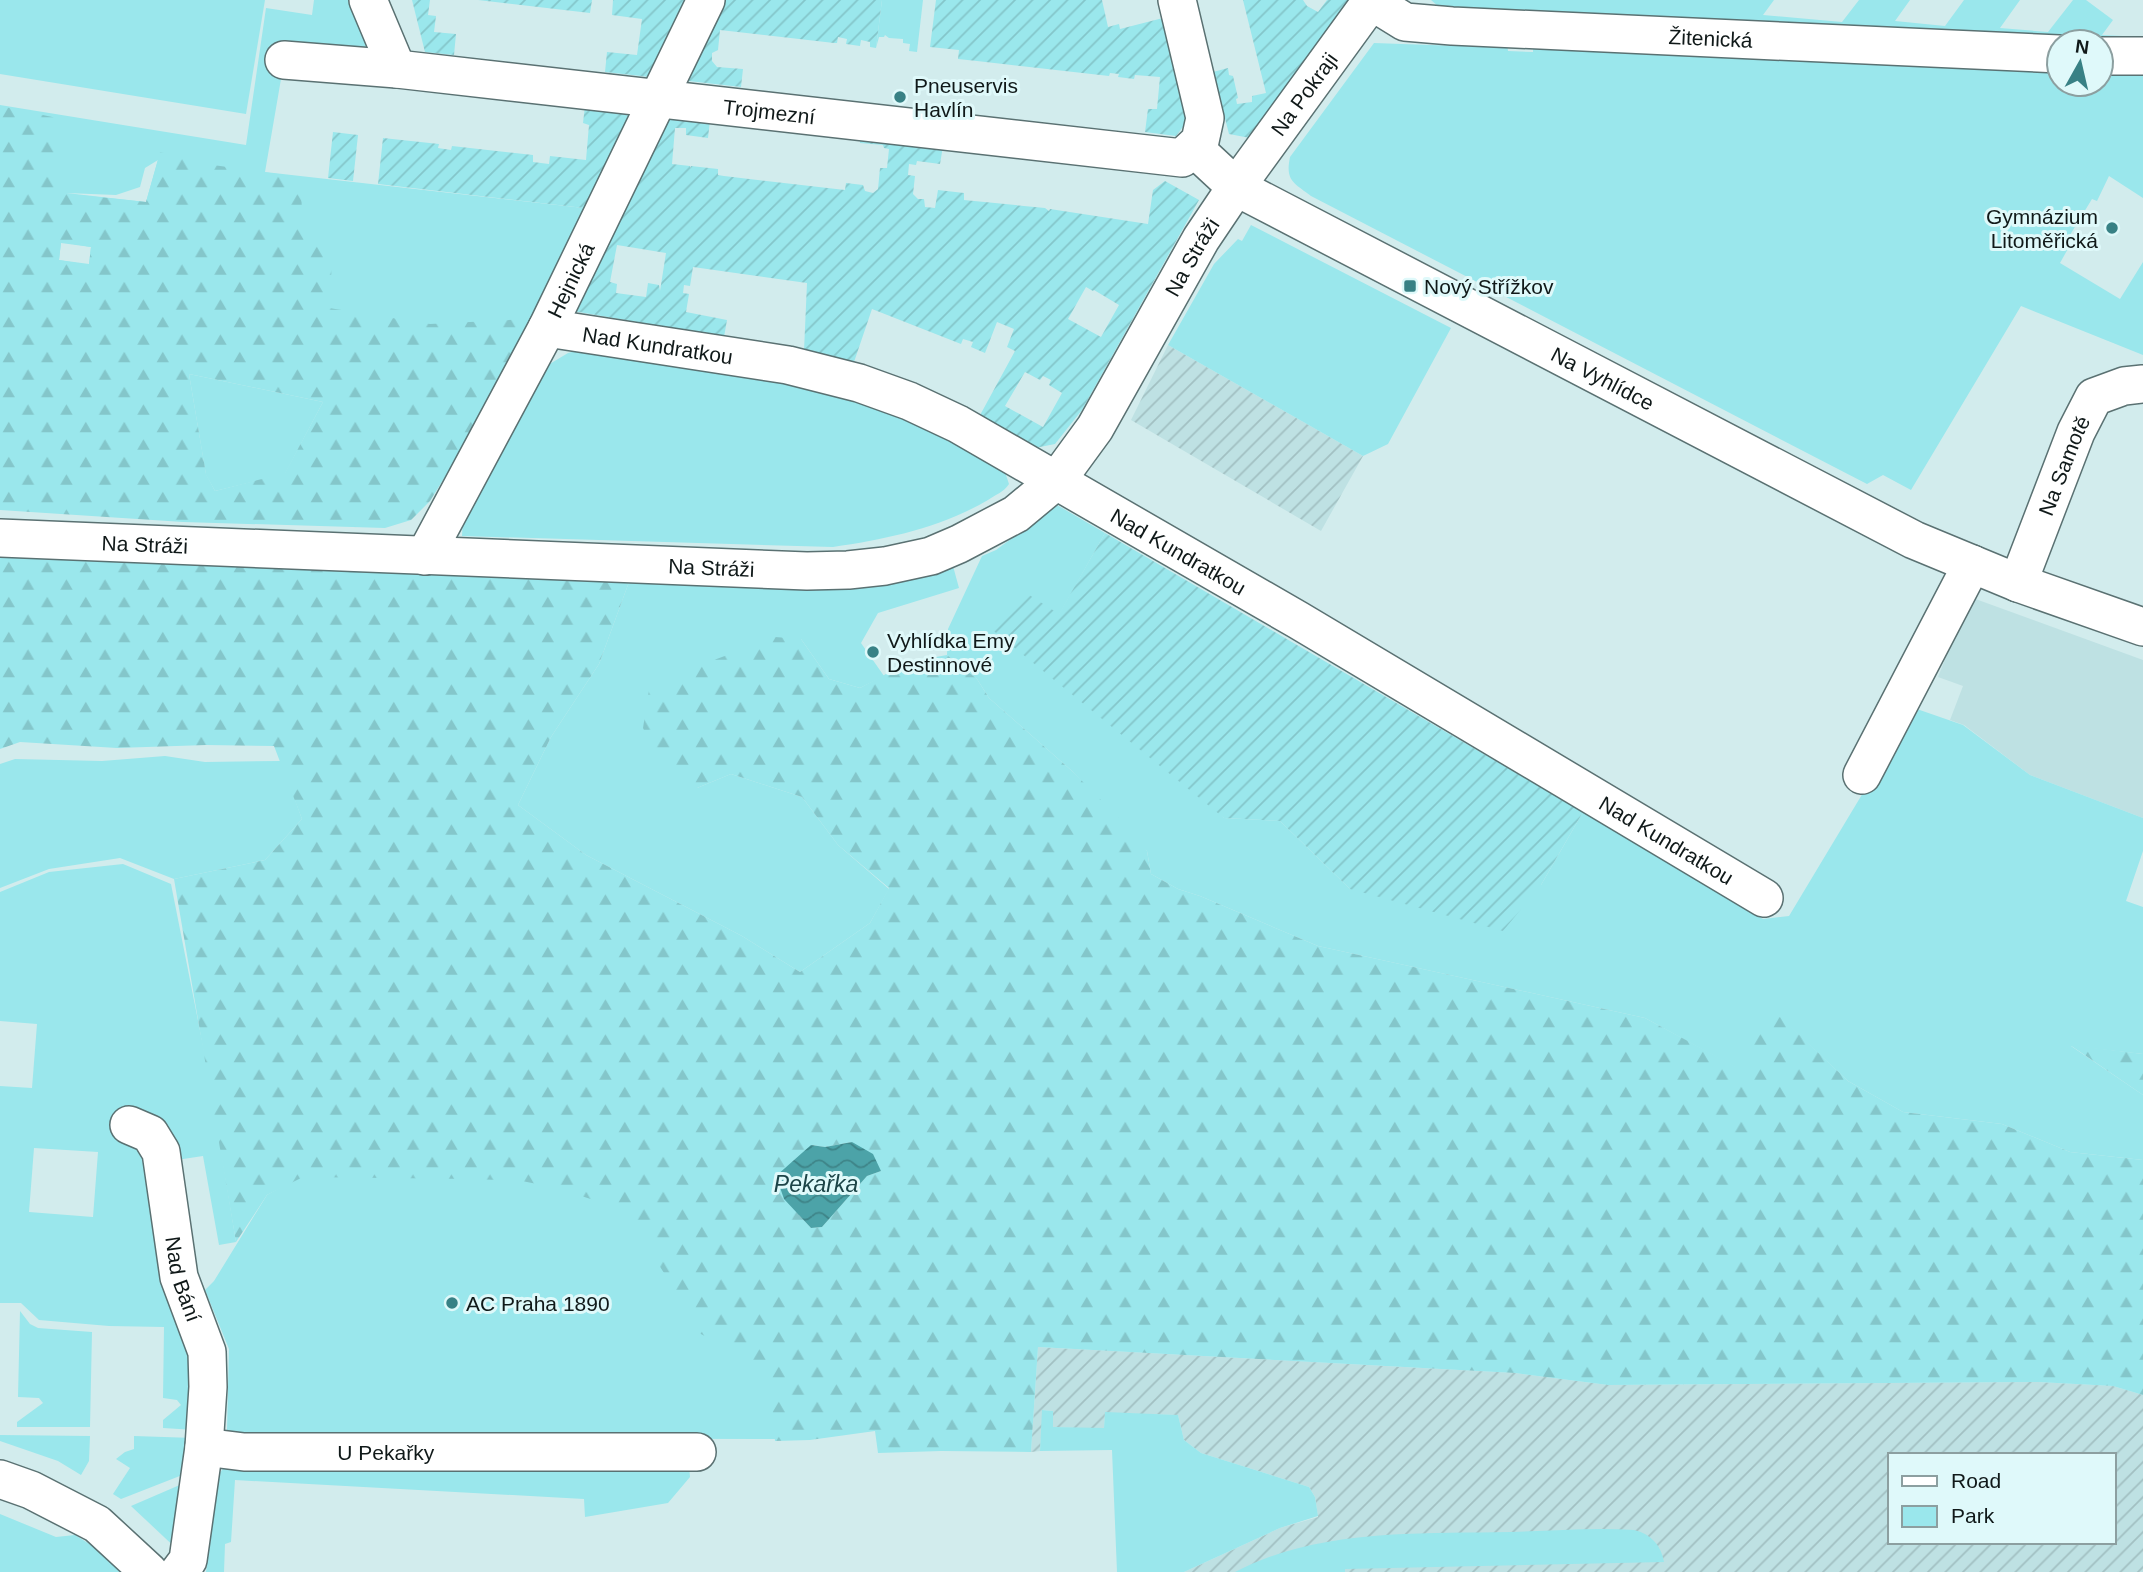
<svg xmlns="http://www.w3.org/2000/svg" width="2143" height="1572" font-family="Arial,sans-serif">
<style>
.built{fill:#bee1e3}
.industrial{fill:url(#industrial-furrows);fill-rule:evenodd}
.green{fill:#9ae7ec;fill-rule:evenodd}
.forest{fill:url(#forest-firs);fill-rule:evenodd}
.garden{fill:url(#garden-furrows);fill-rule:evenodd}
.water{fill:url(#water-waves)}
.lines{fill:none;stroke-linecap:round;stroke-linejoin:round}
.minor-casing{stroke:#5a7172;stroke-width:40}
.minor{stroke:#fff;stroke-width:37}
.poi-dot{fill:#388185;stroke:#dff9fa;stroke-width:2.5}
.labels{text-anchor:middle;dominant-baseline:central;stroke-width:6;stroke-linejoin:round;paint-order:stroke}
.street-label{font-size:21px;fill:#101919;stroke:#dff9fa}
.poi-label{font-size:21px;fill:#101919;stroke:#dff9fa;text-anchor:start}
.water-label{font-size:23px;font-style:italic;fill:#1c4447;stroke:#dff9fa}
</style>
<defs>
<pattern id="industrial-furrows" width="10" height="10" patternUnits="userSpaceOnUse" patternTransform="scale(1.75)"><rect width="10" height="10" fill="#bee1e3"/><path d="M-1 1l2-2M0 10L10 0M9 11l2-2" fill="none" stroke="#a2c0c2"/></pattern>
<pattern id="forest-firs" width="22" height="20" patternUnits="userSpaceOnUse" patternTransform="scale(1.75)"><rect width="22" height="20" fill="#9ae7ec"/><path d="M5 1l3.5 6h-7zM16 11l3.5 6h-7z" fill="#84c6ca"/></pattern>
<pattern id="garden-furrows" width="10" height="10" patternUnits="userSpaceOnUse" patternTransform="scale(1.75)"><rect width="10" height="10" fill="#9ae7ec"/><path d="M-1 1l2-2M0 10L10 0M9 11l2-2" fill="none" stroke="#84c6ca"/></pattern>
<pattern id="water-waves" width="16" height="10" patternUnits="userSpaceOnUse" patternTransform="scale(1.75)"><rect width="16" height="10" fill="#4ca3a8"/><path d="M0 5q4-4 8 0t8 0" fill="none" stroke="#3e8488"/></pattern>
</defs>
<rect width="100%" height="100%" fill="#d2eced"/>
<!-- built -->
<polygon class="built" points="1970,597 2143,660 2143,818 2030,775 1964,725 1950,720 1963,686 1938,677"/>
<!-- industrial -->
<g class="industrial">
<polygon points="1168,345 1363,456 1321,531 1131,420"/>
<path d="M1038,1347l477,26 93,12 430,-3 75,4 30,9v177h-959l96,-44 38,-11 -3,-20 -6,-10 -108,-34 -17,-13 -6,-25 -73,-2 -1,16 -52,-2 1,-16 -10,-1 -3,41 -9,1zM1889,1455h224v87h-224z"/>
</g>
<!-- green -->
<g class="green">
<polygon points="0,0 265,0 246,114 0,74"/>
<path d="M314,0h45l6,15 1,38 -80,-3 -21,122 319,36 -100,206 -484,-82v-227l246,40 20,-137 46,7zM158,160l-12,42 -80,-9 50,2 24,-8 5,-19zM61,243l30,4 -2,17 -30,-4z"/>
<polygon points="882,0 923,0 917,52 909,51 910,44 903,43 903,39 889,38 885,35 884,37 879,37 876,48"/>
<polygon points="1431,0 1774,0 1763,15 1842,22 1859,0 1910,0 1895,21 1945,26 1964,0 2020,0 2000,28 2048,32 2073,0 2086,0 2113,20 2102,35 2143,37 2143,45 1732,21 1450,8 1438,6"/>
<path d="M1458,41l49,2 1,8 25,1v-4l526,24v12h42v-11l37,2 5,-2v125l-34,-22 -12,25 -5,-2 -22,36 4,3 -14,25 60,36 23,-37v93l-122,-49 -110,184 -28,-15 -16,9 -556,-288c-17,-13 -26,-15 -21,-39l84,-114 84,3z"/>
<polygon points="1251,225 1451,328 1388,444 1363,456 1168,345 1214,264 1238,239 1242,241"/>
<path d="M590,347l160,22 167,47 88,56 4,12c-5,8 -14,11 -21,16 -48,28 -101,39 -155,47l-371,-11 1,-18 80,-150 25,-15z"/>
<polygon points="189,374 323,402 285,474 215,491 206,475"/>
<polygon points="1057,505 1105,533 1059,615 1224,818 1280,821 1350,889 1541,885 1583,812 1763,919 1789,916 1914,708 1963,725 2030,775 2143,818 2143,851 2126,901 2143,907 2143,1054 2071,1046 2143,1095 2143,1160 2070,1152 2002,1124 1903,1112 1848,1081 1771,1009 1751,1076 1645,1018 1318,946 1200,896 1178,889 1151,874 1147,851 1072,771 989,698 977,679 947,655 948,629 982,556 996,550"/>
<polygon points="953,566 959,588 878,613 861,643 884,676 860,688 829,679 801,639 697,788 731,774 802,797 838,845 889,889 870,923 800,972 742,936 586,855 518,805 551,737 599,664 629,582 801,589 850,588 892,583"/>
<polygon points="165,756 205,762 281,761 302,819 265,860 174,879 120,858 49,869 0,888 0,764 15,759 102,761"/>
<path d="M123,864l48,20 38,192 27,166 -17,3 -16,-89 -53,8 41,171 4,95 -32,-2v-8l18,-15 -4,-5 -14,-2 1,-71 -55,-1 -70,-6 -18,-17h-21v-217l32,2 5,-64 -37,-3v-129l49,-20zM34,1148l64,4 -5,65 -64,-5z"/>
<polygon points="578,1150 769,1351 776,1439 235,1438 227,1430 229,1349 205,1290 214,1281 267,1195 304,1174"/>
<polygon points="20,1311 30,1324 38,1328 92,1332 90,1427 17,1427 17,1422 43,1403 39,1398 18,1397"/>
<polygon points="1042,1410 1053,1411 1053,1427 1104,1428 1105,1412 1178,1415 1184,1440 1201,1453 1309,1487 1315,1497 1318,1516 1280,1528 1184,1572 1117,1572 1112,1450 1040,1451"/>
<polygon points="0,1435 90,1436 89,1461 81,1475 58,1461 0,1441"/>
<polygon points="134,1436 194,1438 190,1472 121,1499 113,1494 130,1468 116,1459 125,1452 134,1449"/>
<polygon points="226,1465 689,1465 690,1477 668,1503 585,1517 584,1499 235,1480 231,1542 225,1544 224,1572 206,1572 218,1475"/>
<polygon points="189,1481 180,1552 131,1506"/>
<polygon points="0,1514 56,1537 75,1535 112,1558 123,1572 0,1572"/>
<path d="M1634,1530c17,4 27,15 30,32l-319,7v3h-110c85,-44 183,-38 276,-40 41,-1 83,-5 123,-2z"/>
</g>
<!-- forest -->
<g class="forest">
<path d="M0,106l57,12 3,75 86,9 14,-50 53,13 87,12 4,65 29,6 -4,60 101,16 99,-5 -47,98 -52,84 -19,19 -26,8 -202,-6 -183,-12zM61,242l30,5 -2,18 -30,-5zM189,374l134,28 -38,71 -70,18 -9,-17z"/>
<path d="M0,557l629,25 -30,82 -48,73 -33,68 68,50 156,81 58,36 70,-49 19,-35 -51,-43 -36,-48 -71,-23 -34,14 -38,-25 -16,-35 6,-38 65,-30 61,-23 26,2 28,40 31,9 48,-26 39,-7 30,24 12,19 83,73 67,67 8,13 4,23 27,15 22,7 118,50 327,72 106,57 -4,-35 24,-32 77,73 55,31 99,12 68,28 73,8v235l-30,-9 -75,-4 -430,3 -93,-12 -477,-26 -7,105 -90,-1 -63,2 -3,-22 -65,9 -35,1 -6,-71 -70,-37 -24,-43 -29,-45 -31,-38 -58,-19 -35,-7 -48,-2 -171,-2 -36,18 -31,47 -62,-363 91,-19 37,-41 -28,-73 -68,-1 -89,3 -97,-6 -20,7zM852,1142l29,29 -14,5 -45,51 -11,1 -12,-13 12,-70 14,2z"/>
<polygon points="2070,1045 2143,1054 2143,1095"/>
</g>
<!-- garden -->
<g class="garden">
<polygon points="412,0 430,0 428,15 436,16 434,32 456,34 454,55 425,52"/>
<polygon points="478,0 592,0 590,13"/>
<polygon points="613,0 688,0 650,77 605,72 607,52 637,55 642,19 612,15"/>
<polygon points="720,0 882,0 876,48 870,47 870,42 861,40 860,46 846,44 847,39 838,37 837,43 834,43 720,30 718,50 712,53 712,61 717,67 743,69 741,87 680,80"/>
<polygon points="936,0 1102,0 1108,27 1119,24 1120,29 1163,18 1188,120 1176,136 1145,132 1148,109 1157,109 1160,77 1135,75 1134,79 1118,77 1119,74 1110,73 1109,76 977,61 958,59 959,50 930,47"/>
<polygon points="1243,0 1303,0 1307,6 1318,12 1327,0 1350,0 1250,138 1229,134 1213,72 1228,68 1229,75 1233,76 1238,98 1236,99 1237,104 1252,102 1252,96 1266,93"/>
<polygon points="585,106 633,111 584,208 378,184 383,138 439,144 438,148 451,150 452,146 533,155 533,162 549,164 550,156 586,160 589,125 583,123"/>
<path d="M663,115l47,5 -2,18 -22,-3v-7h-11l-3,36 18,2v2l1,-2 27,3v6l6,1 121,14 1,-7 17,2 2,6 8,2 5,-4 2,-21h7l2,-19 -5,-1 -1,-3 -23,-2v-6l83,9 -3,18 -23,-3 -1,4 -7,-1 -1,11 7,1 -2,18 5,5h6l1,8 10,1 3,-18 26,3v7l81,8 4,3 1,-2 98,15 5,-34 12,-9 34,19 -117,210 -27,34 -20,4 -56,-31 36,-66 -8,-4 7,-18 -17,-7 -12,31 -14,-6 2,-5 -10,-3 -2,5 -89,-35 -18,53 -50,-11 3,-68 -114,-16 -3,19 -6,-1 -1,8 6,1 -3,18 41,8 -3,17 -157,-27zM617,245l49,8 -6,38 -1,-6 -11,-2 -2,14 -30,-4 1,-9 -7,-2zM1086,287l7,4 1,-1 25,15 -18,32 -33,-18zM1025,372l15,8 3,-4 8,4 -2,5 13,8 -19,34 -38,-21z"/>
<polygon points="333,132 358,135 353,181 328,178"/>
<polygon points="1105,533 1583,812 1541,885 1503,931 1350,889 1280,821 1224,818 990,628 1023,591 1059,614"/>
</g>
<!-- water -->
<polygon class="water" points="852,1142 873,1154 881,1171 867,1176 822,1227 811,1228 784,1199 776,1176 811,1145 825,1147"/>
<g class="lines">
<defs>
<g id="minor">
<polyline points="368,0 397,69"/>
<path id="s1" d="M1371,1l34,21 47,4 607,28"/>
<polyline points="2101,56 2143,56"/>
<path id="s2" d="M284,60l113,9 785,89 18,-17 5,-23 -28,-118"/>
<path id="s3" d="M1194,148l42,39 678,353 104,43 125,44"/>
<path id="s4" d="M547,328l241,37 71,18 50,18 49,23 340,196 466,278"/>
<path id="s5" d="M0,538l807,33 41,-1 37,-4 46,-10 28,-12 57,-30 41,-34 38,-52 106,-189 35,-52 136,-187"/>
<path id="s6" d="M425,556l122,-228 159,-328"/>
<path id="s7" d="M2018,583l58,-151 18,-35 30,-11 19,-2"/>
<polyline points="1862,775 1972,564"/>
<path id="s8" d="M129,1125l21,9 11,18 18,125 28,75 1,35 -4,60 -16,113 -9,12"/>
<path id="s9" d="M204,1447l40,5h453"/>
<polyline points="0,1479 31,1490 97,1524 149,1572"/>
</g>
</defs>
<!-- minor casing -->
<use href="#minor" class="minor-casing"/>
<!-- minor -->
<use href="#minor" class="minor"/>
</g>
<!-- markers -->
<g class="poi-dot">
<circle cx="900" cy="97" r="7"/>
<circle cx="2112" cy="228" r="7"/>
<rect x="1403" y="279" width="14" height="14" rx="3.5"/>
<circle cx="873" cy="652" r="7"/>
<circle cx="452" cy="1303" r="7"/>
</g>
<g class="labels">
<!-- street labels -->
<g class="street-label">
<text stroke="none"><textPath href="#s1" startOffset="346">Žitenická</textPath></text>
<text stroke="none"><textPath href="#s5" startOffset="1540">Na Pokraji</textPath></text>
<text stroke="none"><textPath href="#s2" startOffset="488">Trojmezní</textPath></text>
<text stroke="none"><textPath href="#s5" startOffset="1342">Na Stráži</textPath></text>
<text stroke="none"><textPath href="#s6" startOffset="312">Hejnická</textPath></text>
<text stroke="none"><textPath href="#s4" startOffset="112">Nad Kundratkou</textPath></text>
<text stroke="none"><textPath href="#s3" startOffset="471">Na Vyhlídce</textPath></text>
<text stroke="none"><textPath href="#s7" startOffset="126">Na Samotě</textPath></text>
<text stroke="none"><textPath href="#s5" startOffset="145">Na Stráži</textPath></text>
<text stroke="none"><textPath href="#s4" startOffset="679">Nad Kundratkou</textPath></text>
<text stroke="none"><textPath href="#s5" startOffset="712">Na Stráži</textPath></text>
<text stroke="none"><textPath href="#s4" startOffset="1246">Nad Kundratkou</textPath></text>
<text stroke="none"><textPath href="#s8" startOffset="173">Nad Bání</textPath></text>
<text stroke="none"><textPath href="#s9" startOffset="182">U Pekařky</textPath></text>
</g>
<!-- poi labels -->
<g class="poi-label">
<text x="914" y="85">Pneuservis<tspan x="914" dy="24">Havlín</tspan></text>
<text x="2098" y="216" text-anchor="end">Gymnázium<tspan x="2098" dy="24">Litoměřická</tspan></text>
<text x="1424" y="286">Nový Střížkov</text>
<text x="887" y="640">Vyhlídka Emy<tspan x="887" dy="24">Destinnové</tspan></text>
<text x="466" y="1303">AC Praha 1890</text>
</g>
<!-- water labels -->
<g class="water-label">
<text x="816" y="1184">Pekařka</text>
</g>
</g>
<!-- legend -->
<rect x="1888" y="1453" width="228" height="91" fill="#dff9fa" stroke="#8c9fa0" stroke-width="2"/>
<rect x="1902" y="1476" width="35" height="10" fill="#ffffff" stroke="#8c9fa0" stroke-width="2"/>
<text x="1951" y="1488" font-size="21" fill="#101919">Road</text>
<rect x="1902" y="1506" width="35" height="21" fill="#9ae7ec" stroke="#8c9fa0" stroke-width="2"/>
<text x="1951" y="1523" font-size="21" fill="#101919">Park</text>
<!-- north arrow -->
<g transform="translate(2080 63) rotate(8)"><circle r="33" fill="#dff9fa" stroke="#8c9fa0" stroke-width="2"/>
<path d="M0-5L12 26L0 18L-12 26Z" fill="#388185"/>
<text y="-10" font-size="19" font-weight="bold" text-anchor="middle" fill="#101919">N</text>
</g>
</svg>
